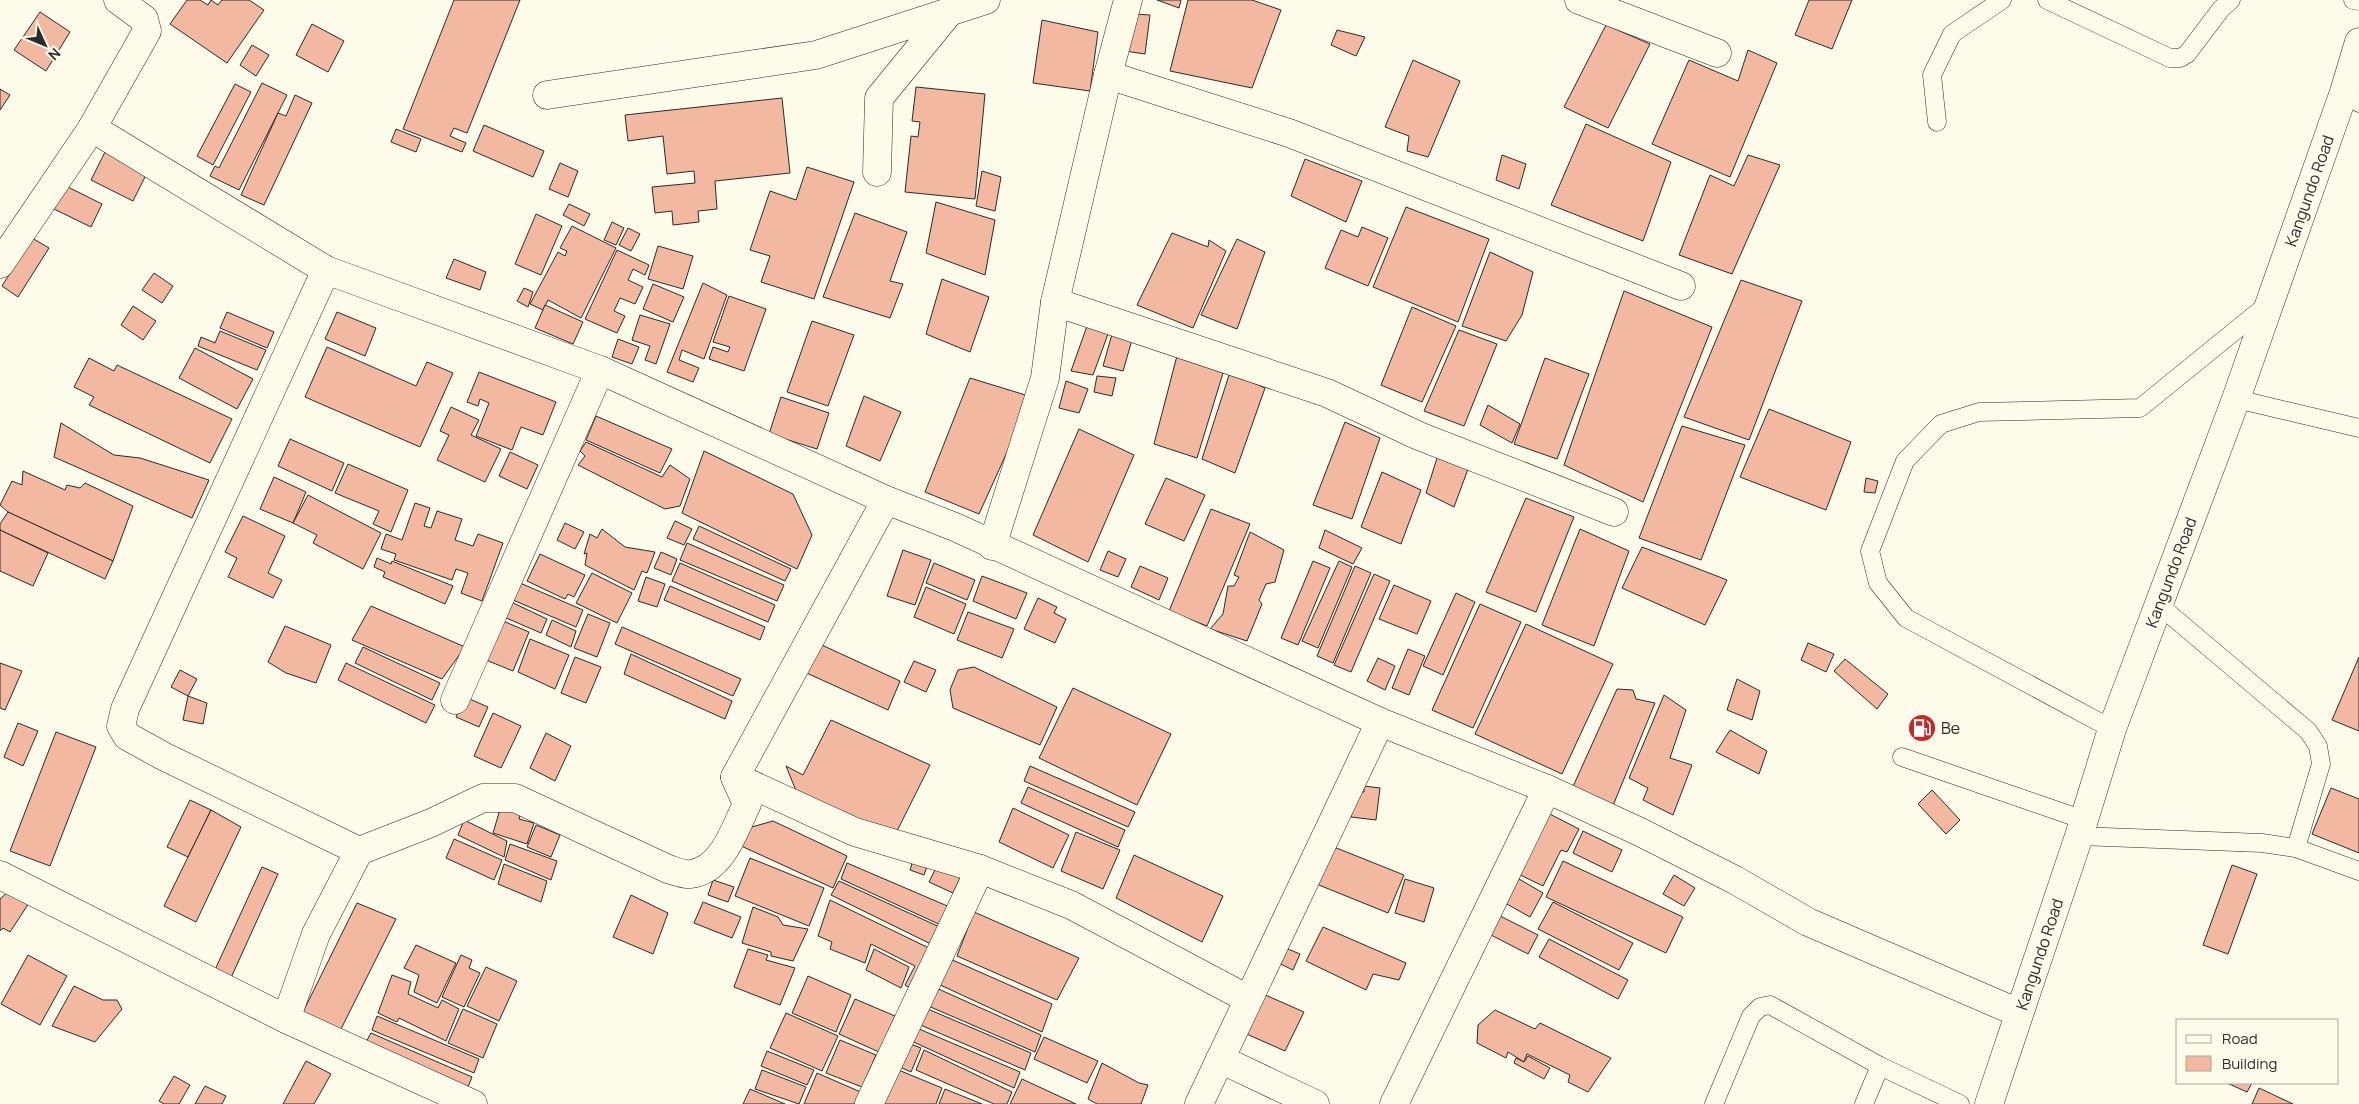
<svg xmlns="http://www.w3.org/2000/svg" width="2359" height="1104" font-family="Manrope,sans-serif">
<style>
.building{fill:#f2b8a0;stroke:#2b2b2b}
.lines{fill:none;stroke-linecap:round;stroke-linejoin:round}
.lane-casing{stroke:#2b2b2b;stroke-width:19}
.street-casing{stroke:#2b2b2b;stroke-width:29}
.highway-casing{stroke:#2b2b2b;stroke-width:29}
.lane{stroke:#fdfbea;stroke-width:18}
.street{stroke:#fdfbea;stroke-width:28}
.highway{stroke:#fdfbea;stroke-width:28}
.labels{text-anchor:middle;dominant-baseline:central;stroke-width:4;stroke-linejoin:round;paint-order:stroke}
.street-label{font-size:16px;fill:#2b2b2b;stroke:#fdfbea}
.poi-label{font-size:16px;fill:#2b2b2b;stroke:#fdfbea;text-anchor:start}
</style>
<rect width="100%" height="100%" fill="#fdfbea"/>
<!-- building -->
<g class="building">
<polygon points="187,0 200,0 208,5 211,0 218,5 222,0 249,0 264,10 227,63 170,24"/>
<polygon points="454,0 520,0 467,133 454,128 450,136 466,143 462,152 403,129"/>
<polygon points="1157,0 1181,0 1179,8"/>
<polygon points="1188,0 1252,0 1281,10 1252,88 1170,71"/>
<polygon points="1809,0 1852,0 1832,49 1795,35"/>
<polygon points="40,12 70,32 46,71 14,50"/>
<polygon points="1133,14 1150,15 1145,54 1125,51"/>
<polygon points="1042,20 1098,32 1090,91 1033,83"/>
<polygon points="312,24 344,41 328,72 296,55"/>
<polygon points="1606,25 1650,44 1608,128 1564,107"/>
<polygon points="1337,30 1365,37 1356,56 1331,45"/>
<polygon points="252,45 269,55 256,76 240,65"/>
<polygon points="1748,50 1777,63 1730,177 1652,144 1689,60 1738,81"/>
<polygon points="1413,60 1460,81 1428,157 1407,151 1409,136 1385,127"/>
<polygon points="262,83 287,95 239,190 210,176 215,166 219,168"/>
<polygon points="235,84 251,92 213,165 197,156"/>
<polygon points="916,87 985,94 975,199 905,192 911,136 918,137 920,122 912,121"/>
<polygon points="0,89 10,95 0,110"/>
<polygon points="295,95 312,103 264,205 241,195 278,113 286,116"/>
<polygon points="782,98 790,173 715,181 717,209 698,211 699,222 673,225 672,211 655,213 652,187 695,183 694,171 667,174 663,136 628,141 625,115"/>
<polygon points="1586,124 1671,162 1643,241 1551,205"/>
<polygon points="484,125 544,151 533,177 473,151"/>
<polygon points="396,129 421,139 416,152 391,142"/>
<polygon points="105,152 147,173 133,201 91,180"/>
<polygon points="1502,155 1526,164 1519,189 1496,180"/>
<polygon points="1748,155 1780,165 1732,274 1679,255 1710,175 1734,186"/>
<polygon points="1305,159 1362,181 1346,222 1291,196"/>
<polygon points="560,163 578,171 568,197 549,189"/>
<polygon points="807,167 854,182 814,299 761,282 770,256 750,250 770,191 796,200"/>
<polygon points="982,171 1001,177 995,211 976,206"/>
<polygon points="66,186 102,204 91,227 54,209"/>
<polygon points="936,202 995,220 985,275 926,253"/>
<polygon points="569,204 590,214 584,226 563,215"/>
<polygon points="1406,207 1489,239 1458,322 1373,287"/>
<polygon points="855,213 907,232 890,281 903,284 890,318 823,297"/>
<polygon points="536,214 562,226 541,275 515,264"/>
<polygon points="612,222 624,228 616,245 604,240"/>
<polygon points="572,226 616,248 581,318 548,300 543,310 530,304 558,252 565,256 567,251 560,248"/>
<polygon points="1362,227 1388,238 1368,286 1325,268 1341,230 1358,237"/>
<polygon points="628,228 640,234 631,251 619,245"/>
<polygon points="1172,233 1208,247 1209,240 1226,251 1193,328 1137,305"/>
<polygon points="32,238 49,248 18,297 2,286"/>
<polygon points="1237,239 1265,252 1237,329 1201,315"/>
<polygon points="658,246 693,256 683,289 648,279"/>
<polygon points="617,250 649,265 645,275 633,269 628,280 643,287 635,304 620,298 614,311 625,316 617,333 585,319"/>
<polygon points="1490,252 1533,272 1522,315 1506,341 1462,326"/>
<polygon points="454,259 486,272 480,290 446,278"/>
<polygon points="154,273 173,286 162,303 142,290"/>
<polygon points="942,279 989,297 970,352 926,334"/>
<polygon points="1741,280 1802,301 1749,440 1684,417"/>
<polygon points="703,283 727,295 704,359 682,350 679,360 699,368 693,382 667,372"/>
<polygon points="653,284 684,297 673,322 643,309"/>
<polygon points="524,288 533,292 528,307 517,301"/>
<polygon points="1624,291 1712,327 1643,502 1564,465"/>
<polygon points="729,296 766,309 744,371 709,359 713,347 728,352 730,347 713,342"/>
<polygon points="545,305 583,322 573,344 535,328"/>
<polygon points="133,306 156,321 143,340 121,325"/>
<polygon points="1412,307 1456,326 1422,402 1381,385"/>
<polygon points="227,312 274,332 267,348 220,328"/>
<polygon points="337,312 376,328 365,356 325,339"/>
<polygon points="640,315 670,324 656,364 645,360 650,346 632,340"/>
<polygon points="812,321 854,335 828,406 787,392"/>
<polygon points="1087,326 1108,334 1093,375 1071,371"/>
<polygon points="1459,330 1497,344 1464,426 1424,411"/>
<polygon points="220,331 266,350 257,370 198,346 201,337 215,343"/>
<polygon points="1112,334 1132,340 1123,371 1103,366"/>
<polygon points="618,339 639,347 632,364 612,357"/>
<polygon points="327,347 416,386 427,362 453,373 420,447 305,397"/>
<polygon points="195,348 253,379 237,409 179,378"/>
<polygon points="1178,352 1223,373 1197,458 1154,444"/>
<polygon points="89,358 114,371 117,365 232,419 210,463 89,405 94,397 74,387"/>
<polygon points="1545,358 1589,374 1557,459 1514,444"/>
<polygon points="479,372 556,402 543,435 521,427 512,450 476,436 489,403 480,399 478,406 467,402"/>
<polygon points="1230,372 1265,388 1235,473 1202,459"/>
<polygon points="1097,376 1116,378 1112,396 1094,392"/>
<polygon points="970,378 1032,397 979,514 925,492"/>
<polygon points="1066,381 1088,389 1079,413 1059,408"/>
<polygon points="864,396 901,412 880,461 846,446"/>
<polygon points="781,397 829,413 817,449 769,434"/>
<polygon points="1488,405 1520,424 1512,443 1480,425"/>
<polygon points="451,407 479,420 471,435 501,449 485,482 437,460 449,435 440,431"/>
<polygon points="1769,409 1851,442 1826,510 1740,477"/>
<polygon points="596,416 672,449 660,473 586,440"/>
<polygon points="1345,422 1380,438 1352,519 1313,505"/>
<polygon points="61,423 114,455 140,458 209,480 192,518 54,457"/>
<polygon points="1682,426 1745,445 1701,560 1639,538"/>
<polygon points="1079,429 1134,455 1088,562 1033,535"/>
<polygon points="290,439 344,463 332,491 278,466"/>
<polygon points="586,442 662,477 670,465 690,479 680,506 665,509 578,465 585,456 580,451"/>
<polygon points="704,451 793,494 812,535 797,569 682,513"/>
<polygon points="510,452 538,465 527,489 499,476"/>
<polygon points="1437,458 1468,469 1454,507 1426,493"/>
<polygon points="348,464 408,490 391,532 373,524 379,511 335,493"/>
<polygon points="23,471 65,490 67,485 80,488 85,483 133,506 113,561 8,512 0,505 12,481 22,485"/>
<polygon points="1382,472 1421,490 1401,544 1361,527"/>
<polygon points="274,477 306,492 293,523 260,509"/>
<polygon points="1166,478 1205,495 1184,541 1145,524"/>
<polygon points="1866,478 1878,481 1875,493 1864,492"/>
<polygon points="308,495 381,533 363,569 313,543 317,535 293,523"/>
<polygon points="1526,498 1574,517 1536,612 1486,592"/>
<polygon points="415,503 430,508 424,526 431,528 437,511 462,519 455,540 473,546 478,534 503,543 482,601 461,593 468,573 456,569 452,580 394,560 396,554 381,549 386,534 402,540"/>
<polygon points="1211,509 1250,524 1207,626 1169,611"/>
<polygon points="8,512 113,561 105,579 0,530 0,524"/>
<polygon points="243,516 285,536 268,573 282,580 273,598 228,577 237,558 225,552"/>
<polygon points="675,521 692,529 684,545 667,538"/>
<polygon points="565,523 584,532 575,549 557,540"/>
<polygon points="699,526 791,569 785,581 693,539"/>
<polygon points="602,529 625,547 655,552 647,573 642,571 634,590 585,565 587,553 584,554 590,534 597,538"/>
<polygon points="1580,529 1629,551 1594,646 1542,625"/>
<polygon points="0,530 48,553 33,586 0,571"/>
<polygon points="1325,530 1362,548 1353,564 1319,548"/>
<polygon points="1250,532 1284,550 1275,582 1266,584 1259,600 1262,604 1247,641 1210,629 1223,614 1228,586 1234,586 1239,577 1234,575"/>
<polygon points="687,543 784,585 777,601 680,560"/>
<polygon points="1642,547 1727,580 1705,625 1622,588"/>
<polygon points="903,550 931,560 915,605 887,596"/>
<polygon points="1108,551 1126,559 1118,577 1100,570"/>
<polygon points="661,552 677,559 671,575 654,568"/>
<polygon points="540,554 585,575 574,597 568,594 565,599 527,581"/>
<polygon points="377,558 391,564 392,561 453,586 445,604 383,577 385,572 374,567"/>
<polygon points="1313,561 1330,568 1298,645 1281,638"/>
<polygon points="1339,561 1352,567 1318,648 1302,641"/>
<polygon points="680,563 775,605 768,622 672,581"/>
<polygon points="934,563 975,580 967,600 926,583"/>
<polygon points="1140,566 1168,578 1159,600 1131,587"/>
<polygon points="1355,566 1371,573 1333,663 1317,656"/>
<polygon points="592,573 632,593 617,623 576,603"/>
<polygon points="1374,574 1390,581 1351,672 1334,665"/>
<polygon points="982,576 1027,593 1016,619 973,601"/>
<polygon points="646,577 665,584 657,607 638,601"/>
<polygon points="520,583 583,610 576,627 513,600"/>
<polygon points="1394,585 1431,601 1417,634 1379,619"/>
<polygon points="670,586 765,627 760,640 664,600"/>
<polygon points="926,587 966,604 954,634 914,617"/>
<polygon points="1456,593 1475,602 1443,675 1423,666"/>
<polygon points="1038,598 1057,607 1054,613 1066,619 1055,643 1024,629"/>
<polygon points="511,602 547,619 541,633 504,617"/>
<polygon points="1480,604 1521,622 1473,728 1432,710"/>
<polygon points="371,606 465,647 442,679 352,640"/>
<polygon points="968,612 1014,629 1002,658 957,640"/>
<polygon points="588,614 610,623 597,657 574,648"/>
<polygon points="552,620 576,631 571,647 546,635"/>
<polygon points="503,621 529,632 513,671 486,660"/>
<polygon points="1526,624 1613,664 1562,774 1475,734"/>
<polygon points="285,626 331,645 316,683 286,673 268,662"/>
<polygon points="622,627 741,679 733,696 615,644"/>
<polygon points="530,639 569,655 555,689 518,672"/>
<polygon points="813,641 900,681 888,710 800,670"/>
<polygon points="1808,643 1834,654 1826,672 1801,660"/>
<polygon points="363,647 440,683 432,700 355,663"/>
<polygon points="1408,649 1425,656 1409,695 1392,688"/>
<polygon points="631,654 732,701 725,719 624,674"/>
<polygon points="575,657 601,667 586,703 561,693"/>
<polygon points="2359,657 2359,731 2332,720"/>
<polygon points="1378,658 1395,666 1385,690 1367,681"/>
<polygon points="1845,659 1888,694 1877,709 1834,671"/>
<polygon points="914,661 936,670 926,692 904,682"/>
<polygon points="0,663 22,671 5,710 0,708"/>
<polygon points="346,663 435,705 426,723 338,680"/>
<polygon points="974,667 1057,707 1040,745 953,708 950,690 958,670"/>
<polygon points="180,670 197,679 188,696 171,687"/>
<polygon points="1737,679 1760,691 1752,720 1727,710"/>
<polygon points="1073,688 1171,734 1137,805 1039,758"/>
<polygon points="1617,689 1633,690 1636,699 1655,703 1612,808 1571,791"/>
<polygon points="1664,695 1686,710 1670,758 1692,765 1673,815 1643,800 1648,788 1629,778"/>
<polygon points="188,696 207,703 203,724 183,720"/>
<polygon points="465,697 488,707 479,727 456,717"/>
<polygon points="493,713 521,726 501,768 474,756"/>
<polygon points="831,720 930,765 894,837 801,803 786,766 803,775"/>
<polygon points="18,723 38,731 23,766 4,757"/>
<polygon points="1730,730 1767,751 1759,774 1716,752"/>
<polygon points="56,732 96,747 50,866 10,851"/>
<polygon points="546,733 571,746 555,781 530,768"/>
<polygon points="1030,766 1135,812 1128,827 1024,781"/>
<polygon points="1364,786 1380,788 1376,820 1351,817 1354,791 1364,792"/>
<polygon points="1028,787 1125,830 1118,847 1021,803"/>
<polygon points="2331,788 2359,799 2359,853 2312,834"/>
<polygon points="1932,790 1960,820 1946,834 1918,804"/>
<polygon points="190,800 211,810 188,857 167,847"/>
<polygon points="501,806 521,812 519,819 534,823 527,844 493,833"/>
<polygon points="1013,808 1069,835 1053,868 999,842"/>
<polygon points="1540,809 1579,829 1567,852 1561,850 1543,886 1510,870"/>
<polygon points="211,810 241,827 196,922 164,906"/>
<polygon points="464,820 507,841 504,857 458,835"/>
<polygon points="773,821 847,856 833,888 739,845 741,830"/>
<polygon points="536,825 560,835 551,857 527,847"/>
<polygon points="1583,831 1622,850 1612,872 1573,853"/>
<polygon points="1076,832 1120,850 1103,889 1061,871"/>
<polygon points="454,839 502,860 494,880 446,858"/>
<polygon points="510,844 557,861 551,880 505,860"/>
<polygon points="1329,845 1404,875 1388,913 1314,883"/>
<polygon points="915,854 930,858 924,875 910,870"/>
<polygon points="1134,855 1223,896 1202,942 1116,898"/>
<polygon points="750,858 824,888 809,926 735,896"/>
<polygon points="1563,861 1683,917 1666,953 1546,897"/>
<polygon points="847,863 952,908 943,926 841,879"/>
<polygon points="504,864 547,881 541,902 498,884"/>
<polygon points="2232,865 2257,874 2228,954 2203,945"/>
<polygon points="937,866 961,876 953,893 929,882"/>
<polygon points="262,867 278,874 230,980 214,972"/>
<polygon points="1674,875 1695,888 1684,906 1663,894"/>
<polygon points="1405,879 1434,888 1424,922 1395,913"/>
<polygon points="1519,879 1543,893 1530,917 1505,903"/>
<polygon points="713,880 734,887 728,902 708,895"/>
<polygon points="839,881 944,929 937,947 831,895"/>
<polygon points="9,891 29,903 10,932 3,928 0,931 0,899"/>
<polygon points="631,895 668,913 653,954 613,937"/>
<polygon points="830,900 937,952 917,992 905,985 915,966 871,944 865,963 830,949 832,942 818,936"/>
<polygon points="703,902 741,917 732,938 694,923"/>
<polygon points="1553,902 1633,943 1619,970 1538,929"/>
<polygon points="357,903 396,919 336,1039 299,1020"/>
<polygon points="753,907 778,917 783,925 808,929 793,961 771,956 771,952 742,943"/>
<polygon points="974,912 1079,958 1057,1000 957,956"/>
<polygon points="1498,915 1538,935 1528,954 1489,934"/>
<polygon points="1323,927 1406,963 1399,980 1373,974 1366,990 1306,961"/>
<polygon points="1549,939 1628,980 1618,999 1539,957"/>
<polygon points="416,945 456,963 437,1003 414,992 419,975 404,968"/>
<polygon points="1278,945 1300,954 1293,970 1272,960"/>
<polygon points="748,949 768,955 766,960 795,968 780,1005 734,987"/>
<polygon points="874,949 909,967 901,988 866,970"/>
<polygon points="28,955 67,976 40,1025 1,1004"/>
<polygon points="461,955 472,960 469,968 480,973 464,1007 442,997"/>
<polygon points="948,958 1052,1004 1042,1032 936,983"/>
<polygon points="486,967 517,981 499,1021 467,1006"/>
<polygon points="392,975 411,982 408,994 438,1008 442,1000 459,1009 446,1041 399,1018 397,1022 378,1013"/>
<polygon points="808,976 851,995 836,1032 792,1013"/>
<polygon points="74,986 103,1000 117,1000 122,1009 95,1042 52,1026"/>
<polygon points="934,987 1041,1035 1035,1052 926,1005"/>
<polygon points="1263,994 1304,1012 1285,1051 1242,1032"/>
<polygon points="855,999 895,1016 879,1052 839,1034"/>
<polygon points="923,1007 1031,1053 1025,1070 916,1023"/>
<polygon points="463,1009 497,1024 483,1058 448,1043"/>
<polygon points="1495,1010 1535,1029 1540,1023 1611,1058 1588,1092 1568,1082 1570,1075 1527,1054 1524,1062 1508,1052 1506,1058 1477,1043 1478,1025"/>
<polygon points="786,1013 838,1036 822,1071 770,1048"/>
<polygon points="377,1016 479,1059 474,1073 372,1030"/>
<polygon points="912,1026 1020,1072 1014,1088 907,1039"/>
<polygon points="371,1033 472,1077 464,1097 361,1051"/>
<polygon points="1044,1037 1098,1061 1087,1083 1034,1059"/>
<polygon points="840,1040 876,1055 862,1087 826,1073"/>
<polygon points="903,1041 921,1048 911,1072 893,1064"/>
<polygon points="924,1050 1012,1092 1007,1104 994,1104 916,1070"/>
<polygon points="767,1051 814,1070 807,1085 761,1066"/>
<polygon points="1528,1056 1550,1068 1544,1079 1514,1063 1516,1058 1524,1062"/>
<polygon points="306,1061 331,1074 314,1104 283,1104"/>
<polygon points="1102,1063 1139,1083 1148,1085 1141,1104 1097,1104 1088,1099"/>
<polygon points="896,1069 942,1088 936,1104 882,1104"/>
<polygon points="762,1070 806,1087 799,1104 755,1089"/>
<polygon points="817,1073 863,1093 858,1104 804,1104"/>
<polygon points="174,1076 190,1085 179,1104 164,1104 159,1101"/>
<polygon points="1022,1079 1076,1104 1010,1104"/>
<polygon points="2227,1083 2252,1083 2247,1092"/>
<polygon points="205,1086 226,1096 222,1104 195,1104"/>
<polygon points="2259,1088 2293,1104 2252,1104"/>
<polygon points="750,1089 785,1104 743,1104"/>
<polygon points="945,1089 982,1104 939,1104"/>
</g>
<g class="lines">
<defs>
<g id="lane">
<polyline points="2047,0 2170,58 2180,58 2187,54 2221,9 2231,0"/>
<polyline points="2353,0 2359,1"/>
<polyline points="2344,92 2359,103"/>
<polyline points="1937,122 1932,75 1952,34 2002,0"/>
<polyline points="2236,399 2359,428"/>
<polyline points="2112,729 1906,618 1878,583 1870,551 1905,461 1941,424 1979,412 2140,408 2268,304"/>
<polyline points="1902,757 2084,820"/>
<polyline points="2079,836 2262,843 2296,848 2321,764 2318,746 2308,731 2160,606"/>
<polyline points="2296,848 2359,871"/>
<polyline points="1714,1104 1751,1016 1760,1007 1770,1005 1880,1066"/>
<polyline points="1864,1104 1880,1066 1960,1104"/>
</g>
<g id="street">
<polyline points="1579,0 1717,53"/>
<polyline points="1108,75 1289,133 1681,286"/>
<polyline points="547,95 816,55 986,0"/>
<polyline points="92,128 326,270 600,370 886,500 955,527 1380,722 1547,789 1640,832 1735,880 1808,922 2019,1013"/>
<polyline points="877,172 879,98 951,10"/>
<polyline points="0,264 92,128 147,31 144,19 118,0"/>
<polyline points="326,270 125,709 121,726 127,736 163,756 359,851"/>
<polyline points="1055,302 1327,393 1419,436 1614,512"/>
<polyline points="992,546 1045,378 1055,302 1108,75 1128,0"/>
<polyline points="455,700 600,370"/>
<polyline points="735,777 855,832 980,869 1071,905 1248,999"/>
<polyline points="0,875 286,1019 473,1104"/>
<path d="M286,1019l30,-85 43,-83 72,-28 52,-25h32l153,71c7,2 16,6 23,5 32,-5 43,-44 56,-70l-12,-27 151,-277"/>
<polyline points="1220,1059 1315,1104"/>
<polyline points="869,1104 980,869"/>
<polyline points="1199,1104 1380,722"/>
<polyline points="1394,1104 1547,789"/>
</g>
<g id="highway">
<path id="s1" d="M1989,1104l90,-268 33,-107 124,-330 108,-307 15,-50"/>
</g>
</defs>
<!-- lane casing -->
<use href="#lane" class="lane-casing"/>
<!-- street casing -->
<use href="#street" class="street-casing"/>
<!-- highway casing -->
<use href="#highway" class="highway-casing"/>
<!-- lane -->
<use href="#lane" class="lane"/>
<!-- street -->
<use href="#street" class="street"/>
<!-- highway -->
<use href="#highway" class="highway"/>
</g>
<!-- icons -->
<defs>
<symbol id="fuel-disc" viewBox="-11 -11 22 22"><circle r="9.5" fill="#c62828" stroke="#fdfbea"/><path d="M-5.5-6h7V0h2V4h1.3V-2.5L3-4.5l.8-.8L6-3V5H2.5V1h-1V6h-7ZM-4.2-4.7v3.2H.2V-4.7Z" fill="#fff"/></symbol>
</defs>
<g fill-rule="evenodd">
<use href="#fuel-disc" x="1906" y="712" width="32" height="32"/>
</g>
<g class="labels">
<!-- street labels -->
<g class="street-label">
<text stroke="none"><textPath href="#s1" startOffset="968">Kangundo Road</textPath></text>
<text stroke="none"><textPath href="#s1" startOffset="562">Kangundo Road</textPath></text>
<text stroke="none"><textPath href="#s1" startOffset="158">Kangundo Road</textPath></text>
</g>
<!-- poi labels -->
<g class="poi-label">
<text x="1941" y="728">Be</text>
</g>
</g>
<!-- legend -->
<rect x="2176" y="1019" width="162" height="65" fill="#fdfbea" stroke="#a9a89e"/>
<rect x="2186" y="1035" width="25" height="8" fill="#fdfbea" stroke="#a9a89e"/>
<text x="2222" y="1044" font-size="15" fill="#2b2b2b">Road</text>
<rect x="2186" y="1056" width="25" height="15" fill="#f2b8a0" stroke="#a9a89e"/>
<text x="2222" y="1069" font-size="15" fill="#2b2b2b">Building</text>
<!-- north arrow -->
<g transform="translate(45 45) rotate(134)" stroke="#fdfbea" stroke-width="4" paint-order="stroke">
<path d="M0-4L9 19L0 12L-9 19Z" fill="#2b2b2b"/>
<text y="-8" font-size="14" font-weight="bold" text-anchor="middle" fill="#2b2b2b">N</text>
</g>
</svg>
